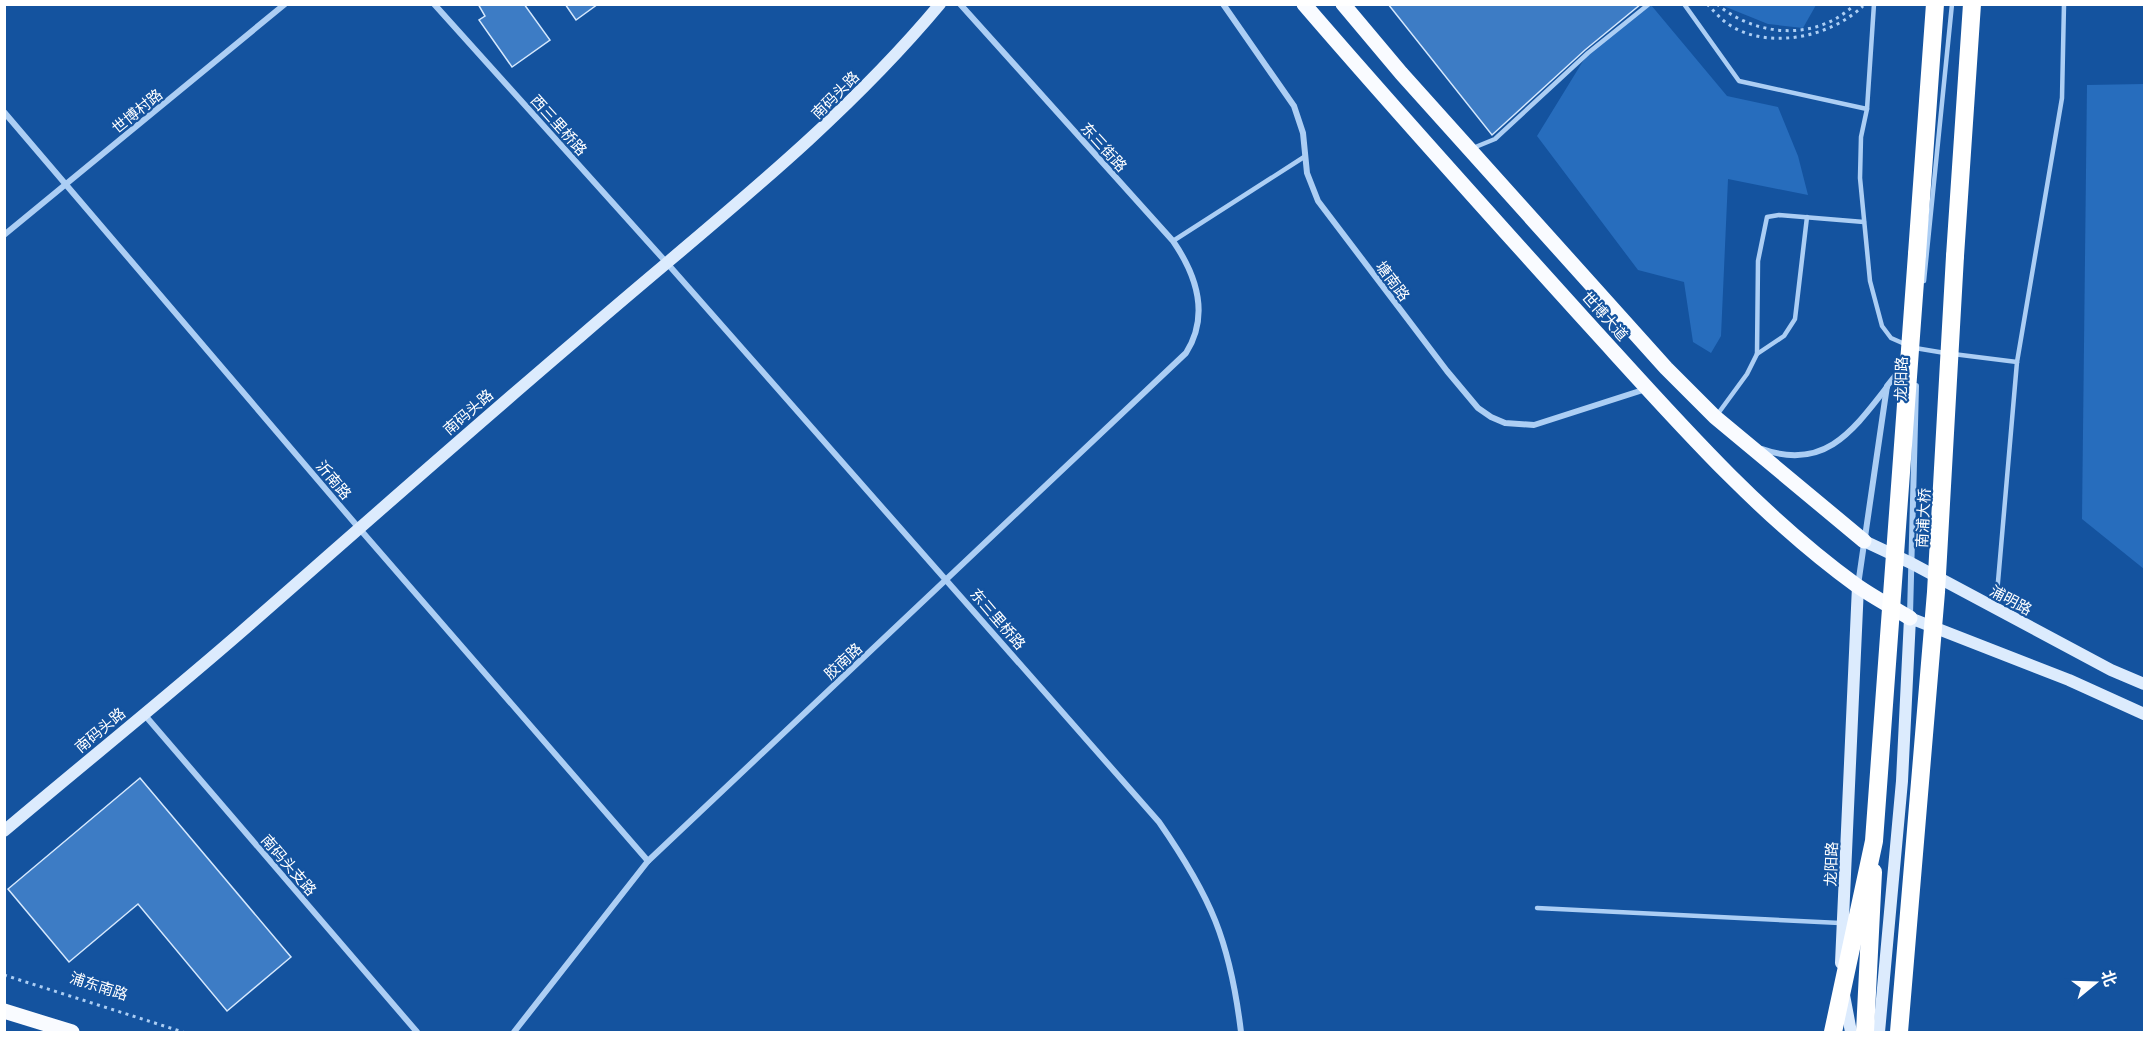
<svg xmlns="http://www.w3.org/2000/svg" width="2149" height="1037" font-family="'IBM Plex Sans','Noto Sans SC',sans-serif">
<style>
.green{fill:#276dbd}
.building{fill:#3d7cc5;stroke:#d5e8fd;stroke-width:1.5}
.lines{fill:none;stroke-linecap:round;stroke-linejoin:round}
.path{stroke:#accef4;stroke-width:3;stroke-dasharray:3 4.5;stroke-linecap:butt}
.lane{stroke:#accef4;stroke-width:4.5}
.street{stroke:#accef4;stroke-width:6}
.secondary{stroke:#dcebfd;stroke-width:12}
.primary{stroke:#f9fbff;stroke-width:15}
.highway{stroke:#fff;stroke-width:18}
.highway-bridge{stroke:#fff;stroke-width:18}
.labels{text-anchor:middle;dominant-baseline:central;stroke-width:4.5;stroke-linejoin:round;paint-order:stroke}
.street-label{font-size:15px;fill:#fff;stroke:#14539f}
</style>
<rect width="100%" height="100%" fill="#14539f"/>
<!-- green -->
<g class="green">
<polygon points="1646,5 1651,5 1727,96 1778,107 1798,156 1808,195 1728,179 1721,336 1711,353 1693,342 1684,282 1638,270 1537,136 1588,53"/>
<polygon points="1721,5 1816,5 1803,28 1768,24"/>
<polygon points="2144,84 2144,569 2082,519 2087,85"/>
</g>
<!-- building -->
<g class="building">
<polygon points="478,4 524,4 550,40 512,67 479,20 485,16"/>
<polygon points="565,4 598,4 576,20"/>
<polygon points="1388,4 1641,4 1585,50 1492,135"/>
<polygon points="140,778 291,957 227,1011 138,904 69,962 8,889"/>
</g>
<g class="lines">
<!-- path -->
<g class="path">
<path d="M1707,4c6,6 11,12 17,17 39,31 106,17 139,-15"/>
<path d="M1717,4c38,33 100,38 138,0"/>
<polyline points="4,975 183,1032"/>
</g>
<!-- lane -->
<g class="lane">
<polyline points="1684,4 1739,81 1867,109"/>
<polyline points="1874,4 1867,109 1861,137 1860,178 1870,281 1882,326 1891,338 1907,345"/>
<polyline points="1473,148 1495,139 1588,53 1649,4"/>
<polyline points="1173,241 1304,157"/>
<polyline points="1924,281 1952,4"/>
<polyline points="1915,348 1945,353"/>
<polyline points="1757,354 1784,336 1795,319 1807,217"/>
<polyline points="1953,354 2017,362"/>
<polyline points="1717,415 1747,374 1757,354 1758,261 1767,217 1779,215 1864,222"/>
<polyline points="1996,605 2017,362 2062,98 2064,4"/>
<polyline points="1537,908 1840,923"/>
</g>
<!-- street -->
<g class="street">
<path d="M434,4l232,258 493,560c52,75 71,119 82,210"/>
<polyline points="1223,4 1294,106 1303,133 1307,173 1318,201 1447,371 1478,408 1491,417 1505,423 1534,425 1646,389"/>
<polyline points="4,112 358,527 648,861"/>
<polyline points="4,235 285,4"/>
<path d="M1762,449c62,22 90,-17 125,-62"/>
<polyline points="1858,585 1887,386 1903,366"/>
<polyline points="1910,615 1916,386"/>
<polyline points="143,713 417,1032"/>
<path d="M514,1032l134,-171 538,-508c24,-38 11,-77 -13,-112l-213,-237"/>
</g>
<!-- secondary -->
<g class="secondary">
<polyline points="1864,541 1911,563 2111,670 2144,684"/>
<path d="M4,831c78,-66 159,-131 236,-198 113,-99 226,-199 341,-297 123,-107 254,-206 359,-332"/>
<polyline points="1841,963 1858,586"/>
<polyline points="1844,995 1851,1032"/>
<polyline points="1879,1032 1902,781 1910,618 2069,680 2144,714"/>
</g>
<!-- primary -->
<g class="primary">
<path d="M1304,4c92,107 186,211 280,315 85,93 170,192 272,266 17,12 36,22 54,33"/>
<polyline points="1343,4 1401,73 1666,368 1715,417 1864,541"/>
<polyline points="4,1011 72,1032"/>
</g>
<!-- highway -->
<g class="highway">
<polyline points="1917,254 1935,4"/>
<polyline points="1955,256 1972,4"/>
<polyline points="1865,1032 1873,872"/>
</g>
<!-- highway-bridge -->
<g class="highway-bridge">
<polyline points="1833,1032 1874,841 1917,254"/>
<polyline points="1899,1032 1936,592 1955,256"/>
</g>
</g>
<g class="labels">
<!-- street labels -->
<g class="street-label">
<text transform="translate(835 95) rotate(-45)">南码头路</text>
<text transform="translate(137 111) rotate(-39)">世博村路</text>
<text transform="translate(559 125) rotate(48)">西三里桥路</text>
<text transform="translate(1104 147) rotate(48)">东三街路</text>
<text transform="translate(1393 281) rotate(53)">塘南路</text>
<text transform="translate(1605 316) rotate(48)">世博大道</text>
<text transform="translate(1901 379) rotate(-89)">龙阳路</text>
<text transform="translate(468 412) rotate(-41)">南码头路</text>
<text transform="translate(334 480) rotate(50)">沂南路</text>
<text transform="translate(1923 518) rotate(-87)">南浦大桥</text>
<text transform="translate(2011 600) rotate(28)">浦明路</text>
<text transform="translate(998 619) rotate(49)">东三里桥路</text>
<text transform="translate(843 661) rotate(-43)">胶南路</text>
<text transform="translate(100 730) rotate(-40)">南码头路</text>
<text transform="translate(1831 864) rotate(-88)">龙阳路</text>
<text transform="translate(289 865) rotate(49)">南码头支路</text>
<text transform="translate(99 986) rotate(18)">浦东南路</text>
</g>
</g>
<!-- border -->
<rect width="2149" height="1037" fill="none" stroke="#ffffff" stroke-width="12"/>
<!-- north arrow -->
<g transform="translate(2095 983) rotate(71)" stroke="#14539f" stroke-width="4.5" paint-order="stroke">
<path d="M0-4.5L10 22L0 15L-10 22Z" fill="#ffffff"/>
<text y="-9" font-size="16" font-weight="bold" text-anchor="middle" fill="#ffffff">北</text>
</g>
</svg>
